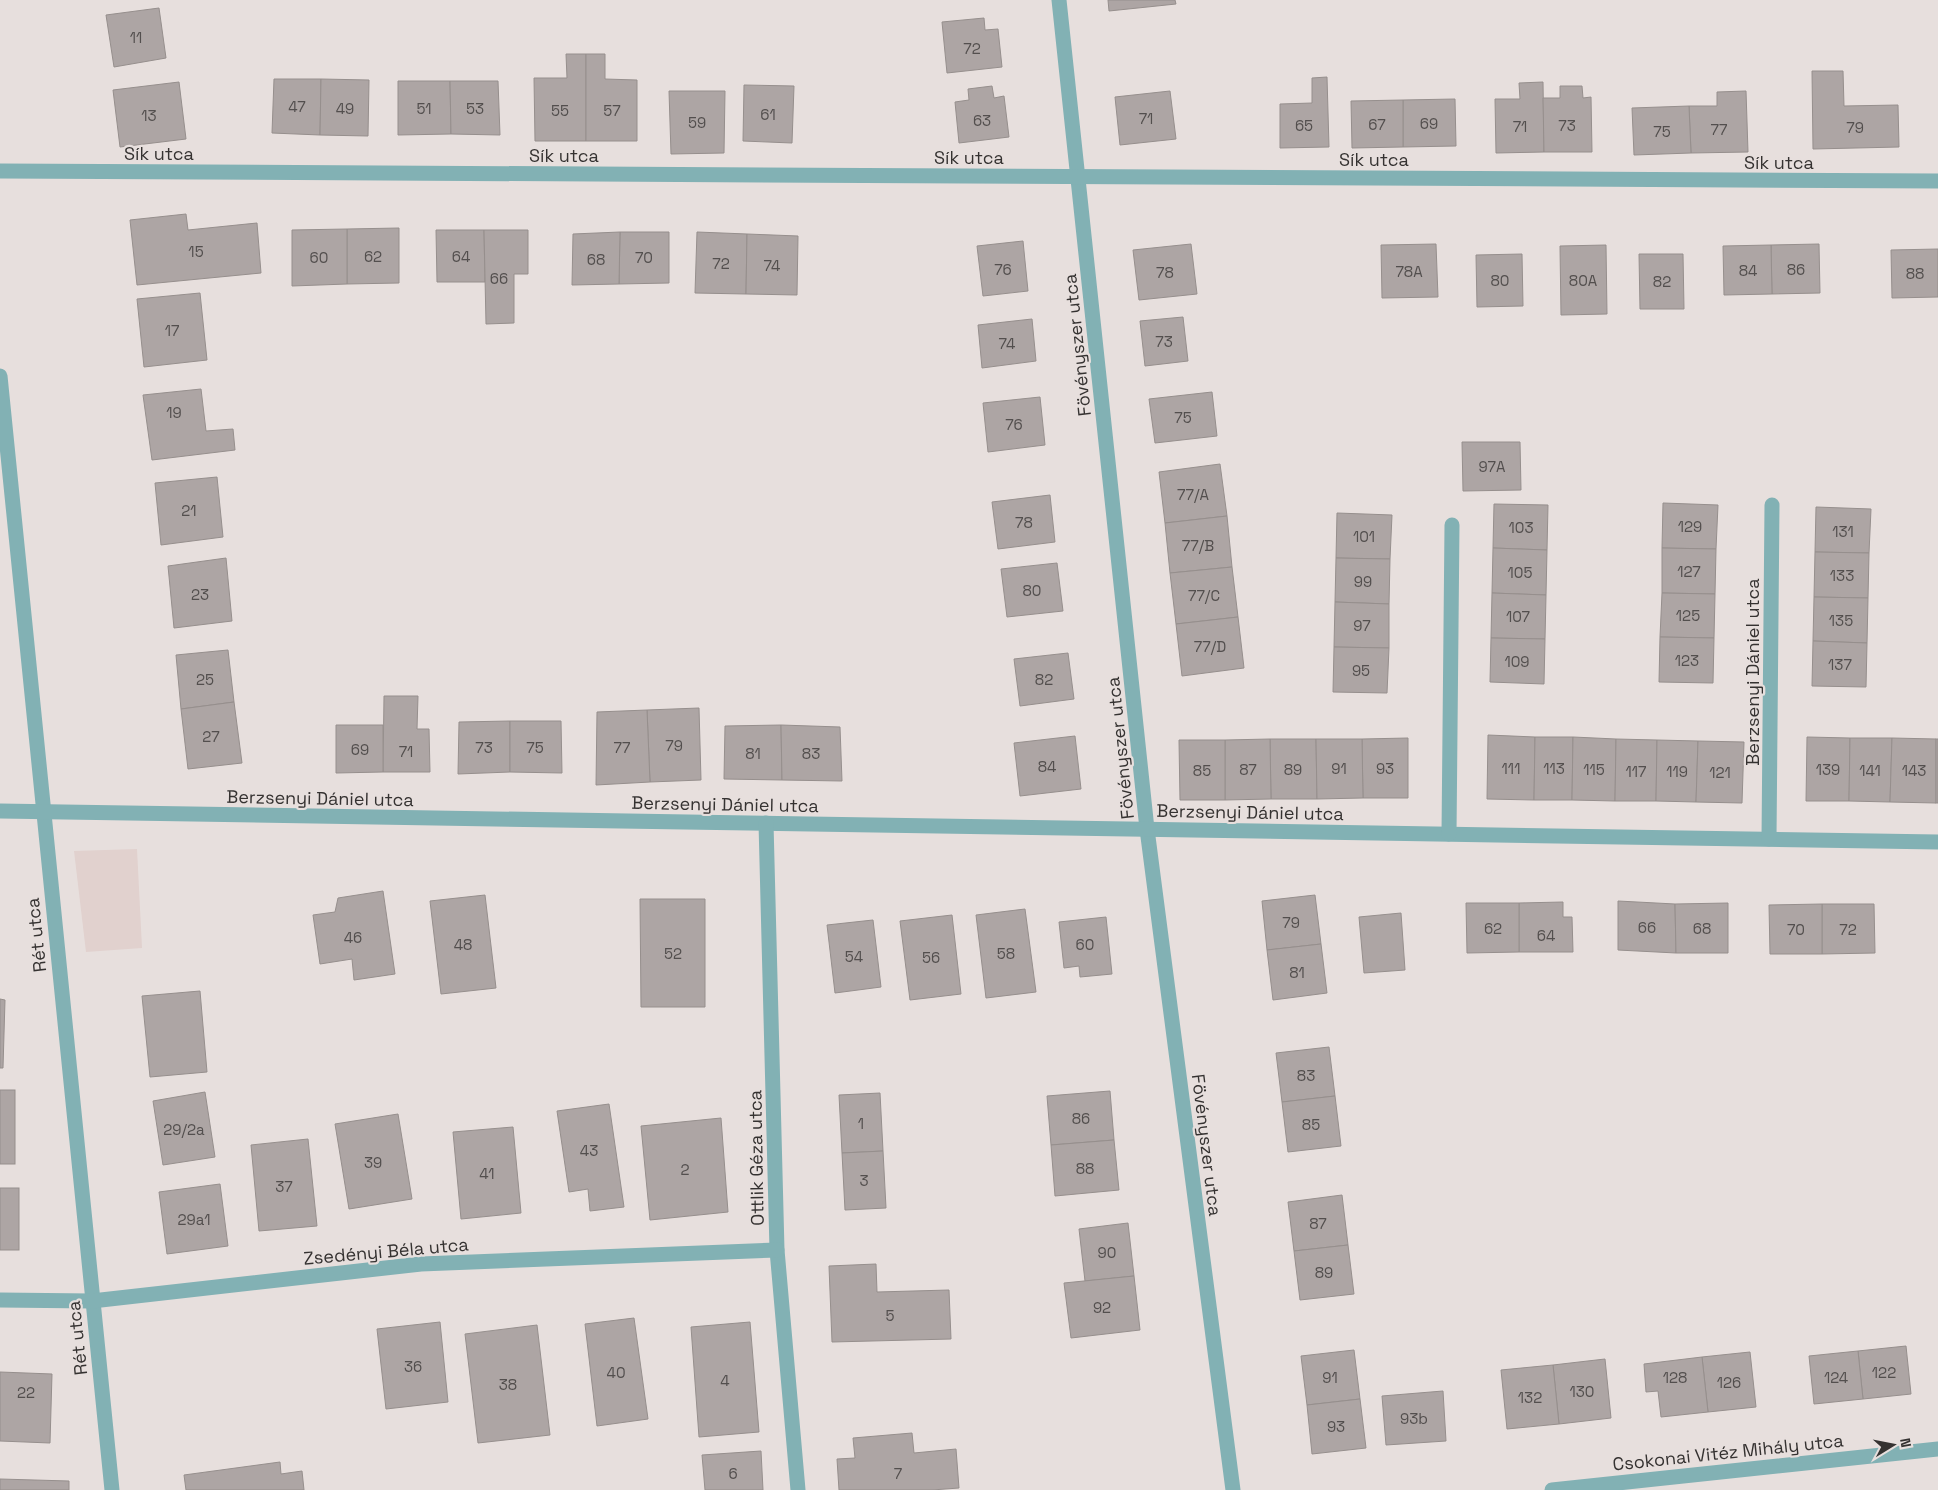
<svg xmlns="http://www.w3.org/2000/svg" width="1938" height="1490" font-family="'Space Grotesk',sans-serif">
<style>
.built{fill:#e1d1ce}
.building{fill:#ada5a4;stroke:#968f8d}
.lines{fill:none;stroke-linecap:round;stroke-linejoin:round}
.street{stroke:#82b1b4;stroke-width:15}
.labels{text-anchor:middle;dominant-baseline:central;stroke-width:4.5;stroke-linejoin:round;paint-order:stroke}
.number-label{font-size:15px;fill:#534f4e}
.street-label{font-size:18px;fill:#353231;stroke:#e7dfdd}
</style>
<rect width="100%" height="100%" fill="#e7dfdd"/>
<!-- built -->
<polygon class="built" points="137,849 142,948 86,952 74,851"/>
<!-- building -->
<g class="building">
<polygon points="1108,0 1175,0 1176,4 1109,11"/>
<polygon points="159,8 166,58 114,67 106,15"/>
<polygon points="984,18 985,30 998,29 1002,67 947,73 942,22"/>
<polygon points="566,54 586,54 586,141 535,141 534,78 567,78"/>
<polygon points="586,54 605,54 605,79 637,80 637,141 586,141"/>
<polygon points="1812,71 1843,71 1844,106 1898,105 1899,147 1813,149"/>
<polygon points="1327,77 1329,147 1280,148 1280,104 1312,103 1312,78"/>
<polygon points="274,79 321,79 320,135 272,133"/>
<polygon points="321,79 369,80 368,136 320,135"/>
<polygon points="398,81 450,81 451,134 398,135"/>
<polygon points="450,81 498,81 500,135 451,134"/>
<polygon points="179,82 186,139 120,147 113,90"/>
<polygon points="1543,82 1544,152 1496,153 1495,99 1520,99 1519,83"/>
<polygon points="744,85 794,86 792,143 743,141"/>
<polygon points="992,86 994,98 1004,96 1009,137 959,143 955,102 969,100 968,89"/>
<polygon points="1560,86 1582,86 1583,98 1591,97 1592,152 1544,152 1543,98 1560,98"/>
<polygon points="669,91 725,91 724,153 671,154"/>
<polygon points="1170,91 1176,139 1120,145 1115,97"/>
<polygon points="1746,91 1748,152 1691,153 1689,106 1717,106 1717,92"/>
<polygon points="1455,99 1456,146 1403,147 1403,100"/>
<polygon points="1403,100 1403,147 1352,148 1351,101"/>
<polygon points="1689,106 1691,153 1634,155 1632,108"/>
<polygon points="186,214 188,230 257,223 261,273 137,285 130,220"/>
<polygon points="399,228 399,283 347,284 347,229"/>
<polygon points="347,229 347,284 292,286 292,230"/>
<polygon points="436,230 484,230 485,282 437,282"/>
<polygon points="484,230 528,230 528,274 514,274 514,323 486,324"/>
<polygon points="620,232 669,232 669,283 619,284"/>
<polygon points="620,232 619,284 572,285 573,234"/>
<polygon points="697,232 747,234 746,294 695,293"/>
<polygon points="747,234 798,236 797,295 746,294"/>
<polygon points="1023,241 1028,291 983,296 977,246"/>
<polygon points="1191,244 1197,294 1139,300 1133,250"/>
<polygon points="1436,244 1438,297 1382,298 1381,245"/>
<polygon points="1819,244 1820,293 1772,294 1771,245"/>
<polygon points="1606,245 1607,314 1561,315 1560,246"/>
<polygon points="1771,245 1772,294 1724,295 1723,246"/>
<polygon points="1938,249 1938,297 1892,298 1891,250"/>
<polygon points="1522,254 1523,306 1477,307 1476,255"/>
<polygon points="1639,254 1683,254 1684,309 1640,309"/>
<polygon points="200,293 207,360 144,367 137,299"/>
<polygon points="1183,317 1188,361 1145,366 1140,321"/>
<polygon points="1032,319 1036,361 982,368 978,325"/>
<polygon points="201,389 206,431 233,429 235,450 152,460 143,395"/>
<polygon points="1212,392 1217,436 1155,443 1149,399"/>
<polygon points="1040,397 1045,445 988,452 983,403"/>
<polygon points="1462,442 1520,442 1521,490 1463,491"/>
<polygon points="1220,464 1227,516 1165,523 1159,472"/>
<polygon points="217,477 223,537 161,545 155,483"/>
<polygon points="1050,495 1055,542 998,549 992,502"/>
<polygon points="1663,503 1718,505 1716,549 1662,548"/>
<polygon points="1494,504 1548,505 1547,550 1493,548"/>
<polygon points="1816,507 1871,509 1869,553 1815,552"/>
<polygon points="1337,513 1392,515 1390,559 1336,558"/>
<polygon points="1227,516 1232,567 1170,573 1165,523"/>
<polygon points="1493,548 1547,550 1546,595 1492,593"/>
<polygon points="1662,548 1716,549 1715,594 1662,593"/>
<polygon points="1815,552 1869,553 1868,598 1814,597"/>
<polygon points="226,558 232,621 174,628 168,566"/>
<polygon points="1336,558 1390,559 1389,604 1335,602"/>
<polygon points="1057,563 1063,611 1007,617 1001,569"/>
<polygon points="1232,567 1238,617 1176,624 1170,573"/>
<polygon points="1492,593 1546,595 1545,639 1491,638"/>
<polygon points="1662,593 1715,594 1714,638 1660,637"/>
<polygon points="1814,597 1868,598 1867,643 1813,641"/>
<polygon points="1335,602 1389,604 1389,648 1334,647"/>
<polygon points="1238,617 1244,668 1182,676 1176,624"/>
<polygon points="1660,637 1714,638 1713,683 1659,682"/>
<polygon points="1491,638 1545,639 1544,684 1490,682"/>
<polygon points="1813,641 1867,643 1866,687 1812,686"/>
<polygon points="1334,647 1389,648 1387,693 1333,692"/>
<polygon points="228,650 234,702 181,709 176,655"/>
<polygon points="1068,653 1074,699 1020,706 1014,659"/>
<polygon points="384,696 418,696 417,729 429,729 430,772 383,772"/>
<polygon points="234,702 242,763 188,769 181,709"/>
<polygon points="699,708 701,780 650,782 647,710"/>
<polygon points="647,710 650,782 596,785 597,712"/>
<polygon points="510,721 510,772 458,774 459,722"/>
<polygon points="510,721 561,721 562,773 510,772"/>
<polygon points="336,725 383,725 383,772 336,773"/>
<polygon points="781,725 782,780 724,779 725,726"/>
<polygon points="781,725 840,727 842,781 782,780"/>
<polygon points="1488,735 1535,737 1534,800 1487,799"/>
<polygon points="1075,736 1081,789 1020,796 1014,743"/>
<polygon points="1535,737 1573,737 1572,800 1534,800"/>
<polygon points="1573,737 1616,739 1615,801 1572,800"/>
<polygon points="1807,737 1850,738 1849,801 1806,801"/>
<polygon points="1408,738 1408,798 1363,798 1362,739"/>
<polygon points="1850,738 1892,738 1890,802 1849,801"/>
<polygon points="1892,738 1936,739 1936,803 1890,802"/>
<polygon points="1270,739 1316,739 1317,799 1271,799"/>
<polygon points="1270,739 1271,799 1225,800 1225,740"/>
<polygon points="1316,739 1362,739 1363,798 1317,799"/>
<polygon points="1616,739 1657,740 1656,801 1615,801"/>
<rect x="1936" y="739" width="2" height="64"/>
<polygon points="1179,740 1225,740 1225,800 1180,800"/>
<polygon points="1657,740 1698,741 1696,802 1656,801"/>
<polygon points="1698,741 1744,742 1742,803 1696,802"/>
<polygon points="383,891 395,974 354,980 352,959 320,964 313,915 335,912 338,898"/>
<polygon points="485,895 496,988 441,994 430,901"/>
<polygon points="1315,895 1321,944 1267,950 1262,901"/>
<polygon points="640,899 705,899 705,1007 641,1007"/>
<polygon points="1618,901 1675,904 1676,953 1618,950"/>
<polygon points="1563,902 1563,917 1572,917 1573,952 1519,952 1519,903"/>
<polygon points="1466,903 1519,903 1519,952 1467,953"/>
<polygon points="1728,903 1728,953 1676,953 1675,904"/>
<polygon points="1822,904 1874,904 1875,953 1822,954"/>
<polygon points="1822,904 1822,954 1770,954 1769,905"/>
<polygon points="1025,909 1036,992 986,998 976,915"/>
<polygon points="1401,913 1405,970 1364,973 1359,917"/>
<polygon points="952,915 961,994 910,1000 900,921"/>
<polygon points="1106,917 1112,974 1080,977 1079,966 1064,968 1059,922"/>
<polygon points="873,920 881,987 835,993 827,925"/>
<polygon points="1321,944 1327,993 1273,1000 1267,950"/>
<polygon points="200,991 207,1072 150,1077 142,996"/>
<polygon points="0,999 5,1000 3,1068 0,1068"/>
<polygon points="1329,1047 1335,1096 1282,1102 1276,1053"/>
<rect x="0" y="1090" width="15" height="74"/>
<polygon points="1110,1091 1114,1140 1051,1145 1047,1096"/>
<polygon points="205,1092 215,1157 163,1165 153,1101"/>
<polygon points="880,1093 883,1151 842,1153 839,1095"/>
<polygon points="1335,1096 1341,1146 1288,1152 1282,1102"/>
<polygon points="609,1104 624,1207 590,1211 588,1189 569,1192 557,1111"/>
<polygon points="398,1114 412,1199 349,1209 335,1124"/>
<polygon points="721,1118 728,1212 650,1220 641,1126"/>
<polygon points="513,1127 521,1213 461,1219 453,1132"/>
<polygon points="308,1139 317,1226 259,1231 251,1145"/>
<polygon points="1114,1140 1119,1190 1055,1196 1051,1145"/>
<polygon points="883,1151 886,1208 845,1210 842,1153"/>
<polygon points="220,1184 228,1246 167,1254 159,1192"/>
<rect x="0" y="1188" width="19" height="62"/>
<polygon points="1342,1195 1348,1245 1294,1251 1288,1202"/>
<polygon points="1128,1223 1134,1276 1085,1281 1079,1229"/>
<polygon points="1348,1245 1354,1294 1300,1300 1294,1251"/>
<polygon points="876,1264 877,1292 949,1290 951,1339 832,1342 829,1266"/>
<polygon points="1134,1276 1140,1330 1071,1338 1064,1283"/>
<polygon points="634,1318 648,1419 597,1426 585,1324"/>
<polygon points="440,1322 448,1402 386,1409 377,1329"/>
<polygon points="750,1322 759,1432 699,1437 691,1327"/>
<polygon points="537,1325 550,1435 478,1443 465,1334"/>
<polygon points="1906,1346 1911,1394 1863,1399 1858,1351"/>
<polygon points="1354,1350 1360,1399 1307,1405 1301,1356"/>
<polygon points="1858,1351 1863,1399 1814,1404 1809,1356"/>
<polygon points="1750,1352 1756,1407 1708,1412 1702,1357"/>
<polygon points="1702,1357 1708,1412 1661,1417 1658,1391 1646,1392 1644,1364"/>
<polygon points="1605,1359 1611,1418 1559,1424 1553,1365"/>
<polygon points="1553,1365 1559,1424 1507,1429 1501,1370"/>
<polygon points="0,1372 52,1374 50,1443 0,1441"/>
<polygon points="1443,1391 1446,1441 1386,1445 1382,1396"/>
<polygon points="1360,1399 1366,1448 1312,1454 1307,1405"/>
<polygon points="912,1433 914,1453 956,1449 959,1488 932,1490 839,1490 837,1459 855,1458 853,1438"/>
<polygon points="761,1451 763,1490 705,1490 702,1455"/>
<polygon points="280,1462 281,1474 302,1471 304,1490 186,1490 184,1475"/>
<polygon points="0,1479 69,1481 69,1490 0,1490"/>
</g>
<g class="lines">
<!-- street -->
<g class="street">
<polyline points="1059,0 1147,829 1233,1490"/>
<polyline points="0,171 1938,181"/>
<polyline points="0,376 112,1490"/>
<polyline points="0,811 1938,842"/>
<polyline points="766,823 777,1250 798,1490"/>
<polyline points="1449,834 1452,525"/>
<polyline points="1769,839 1772,505"/>
<polyline points="0,1300 92,1301 421,1264 777,1250"/>
<polyline points="1552,1490 1938,1449"/>
</g>
</g>
<g class="labels">
<!-- number labels -->
<g class="number-label">
<text x="136" y="37">11</text>
<text x="972" y="48">72</text>
<text x="297" y="106">47</text>
<text x="345" y="108">49</text>
<text x="424" y="108">51</text>
<text x="475" y="108">53</text>
<text x="560" y="110">55</text>
<text x="612" y="110">57</text>
<text x="768" y="114">61</text>
<text x="149" y="115">13</text>
<text x="1146" y="118">71</text>
<text x="982" y="120">63</text>
<text x="697" y="122">59</text>
<text x="1429" y="123">69</text>
<text x="1377" y="124">67</text>
<text x="1304" y="125">65</text>
<text x="1567" y="125">73</text>
<text x="1520" y="126">71</text>
<text x="1855" y="127">79</text>
<text x="1719" y="129">77</text>
<text x="1662" y="131">75</text>
<text x="196" y="251">15</text>
<text x="373" y="256">62</text>
<text x="461" y="256">64</text>
<text x="319" y="257">60</text>
<text x="644" y="257">70</text>
<text x="596" y="259">68</text>
<text x="721" y="263">72</text>
<text x="772" y="265">74</text>
<text x="1003" y="269">76</text>
<text x="1796" y="269">86</text>
<text x="1748" y="270">84</text>
<text x="1409" y="271">78A</text>
<text x="1165" y="272">78</text>
<text x="1915" y="273">88</text>
<text x="499" y="278">66</text>
<text x="1500" y="280">80</text>
<text x="1583" y="280">80A</text>
<text x="1662" y="281">82</text>
<text x="172" y="330">17</text>
<text x="1164" y="341">73</text>
<text x="1007" y="343">74</text>
<text x="174" y="412">19</text>
<text x="1183" y="417">75</text>
<text x="1014" y="424">76</text>
<text x="1492" y="466">97A</text>
<text x="1193" y="494">77/A</text>
<text x="189" y="510">21</text>
<text x="1024" y="522">78</text>
<text x="1690" y="526">129</text>
<text x="1521" y="527">103</text>
<text x="1843" y="531">131</text>
<text x="1364" y="536">101</text>
<text x="1198" y="545">77/B</text>
<text x="1689" y="571">127</text>
<text x="1520" y="572">105</text>
<text x="1842" y="575">133</text>
<text x="1363" y="581">99</text>
<text x="1032" y="590">80</text>
<text x="200" y="594">23</text>
<text x="1204" y="595">77/C</text>
<text x="1688" y="615">125</text>
<text x="1518" y="616">107</text>
<text x="1841" y="620">135</text>
<text x="1362" y="625">97</text>
<text x="1210" y="646">77/D</text>
<text x="1687" y="660">123</text>
<text x="1517" y="661">109</text>
<text x="1840" y="664">137</text>
<text x="1361" y="670">95</text>
<text x="205" y="679">25</text>
<text x="1044" y="679">82</text>
<text x="211" y="736">27</text>
<text x="674" y="745">79</text>
<text x="484" y="747">73</text>
<text x="535" y="747">75</text>
<text x="622" y="747">77</text>
<text x="360" y="749">69</text>
<text x="406" y="751">71</text>
<text x="753" y="753">81</text>
<text x="811" y="753">83</text>
<text x="1047" y="766">84</text>
<text x="1339" y="768">91</text>
<text x="1385" y="768">93</text>
<text x="1511" y="768">111</text>
<text x="1554" y="768">113</text>
<text x="1248" y="769">87</text>
<text x="1293" y="769">89</text>
<text x="1594" y="769">115</text>
<text x="1828" y="769">139</text>
<text x="1202" y="770">85</text>
<text x="1870" y="770">141</text>
<text x="1914" y="770">143</text>
<text x="1636" y="771">117</text>
<text x="1677" y="771">119</text>
<text x="1720" y="772">121</text>
<text x="1291" y="922">79</text>
<text x="1647" y="927">66</text>
<text x="1493" y="928">62</text>
<text x="1702" y="928">68</text>
<text x="1796" y="929">70</text>
<text x="1848" y="929">72</text>
<text x="1546" y="935">64</text>
<text x="353" y="937">46</text>
<text x="463" y="944">48</text>
<text x="1085" y="944">60</text>
<text x="673" y="953">52</text>
<text x="1006" y="953">58</text>
<text x="854" y="956">54</text>
<text x="931" y="957">56</text>
<text x="1297" y="972">81</text>
<text x="1306" y="1075">83</text>
<text x="1081" y="1118">86</text>
<text x="861" y="1123">1</text>
<text x="1311" y="1124">85</text>
<text x="184" y="1129">29/2a</text>
<text x="589" y="1150">43</text>
<text x="373" y="1162">39</text>
<text x="1085" y="1168">88</text>
<text x="685" y="1169">2</text>
<text x="487" y="1173">41</text>
<text x="864" y="1180">3</text>
<text x="284" y="1186">37</text>
<text x="194" y="1219">29a1</text>
<text x="1318" y="1223">87</text>
<text x="1107" y="1252">90</text>
<text x="1324" y="1272">89</text>
<text x="1102" y="1307">92</text>
<text x="890" y="1315">5</text>
<text x="413" y="1366">36</text>
<text x="616" y="1372">40</text>
<text x="1884" y="1372">122</text>
<text x="1330" y="1377">91</text>
<text x="1675" y="1377">128</text>
<text x="1836" y="1377">124</text>
<text x="725" y="1380">4</text>
<text x="1729" y="1382">126</text>
<text x="508" y="1384">38</text>
<text x="1582" y="1391">130</text>
<text x="26" y="1392">22</text>
<text x="1530" y="1397">132</text>
<text x="1414" y="1418">93b</text>
<text x="1336" y="1426">93</text>
<text x="733" y="1473">6</text>
<text x="898" y="1473">7</text>
</g>
<!-- street labels -->
<g class="street-label">
<text x="159" y="153">Sík utca</text>
<text x="564" y="155">Sík utca</text>
<text x="969" y="157">Sík utca</text>
<text x="1374" y="159">Sík utca</text>
<text x="1779" y="162">Sík utca</text>
<text transform="translate(1077 345) rotate(-96)">Fövényszer utca</text>
<text transform="translate(1752 672) rotate(-90)">Berzsenyi Dániel utca</text>
<text transform="translate(1120 748) rotate(-96)">Fövényszer utca</text>
<text transform="translate(320 798) rotate(1)">Berzsenyi Dániel utca</text>
<text transform="translate(725 804) rotate(1)">Berzsenyi Dániel utca</text>
<text transform="translate(1250 812) rotate(1)">Berzsenyi Dániel utca</text>
<text transform="translate(36 935) rotate(-96)">Rét utca</text>
<text transform="translate(1207 1145) rotate(83)">Fövényszer utca</text>
<text transform="translate(756 1158) rotate(-91)">Ottlik Géza utca</text>
<text transform="translate(386 1251) rotate(-5)">Zsedényi Béla utca</text>
<text transform="translate(77 1338) rotate(-96)">Rét utca</text>
<text transform="translate(1728 1452) rotate(-6)">Csokonai Vitéz Mihály utca</text>
</g>
</g>
<!-- north arrow -->
<g transform="translate(1893 1445) rotate(80)" stroke="#e7dfdd" stroke-width="4" paint-order="stroke">
<path d="M0-4L9 19L0 12L-9 19Z" fill="#353231"/>
<text y="-8" font-size="14" font-weight="bold" text-anchor="middle" fill="#353231">N</text>
</g>
</svg>
